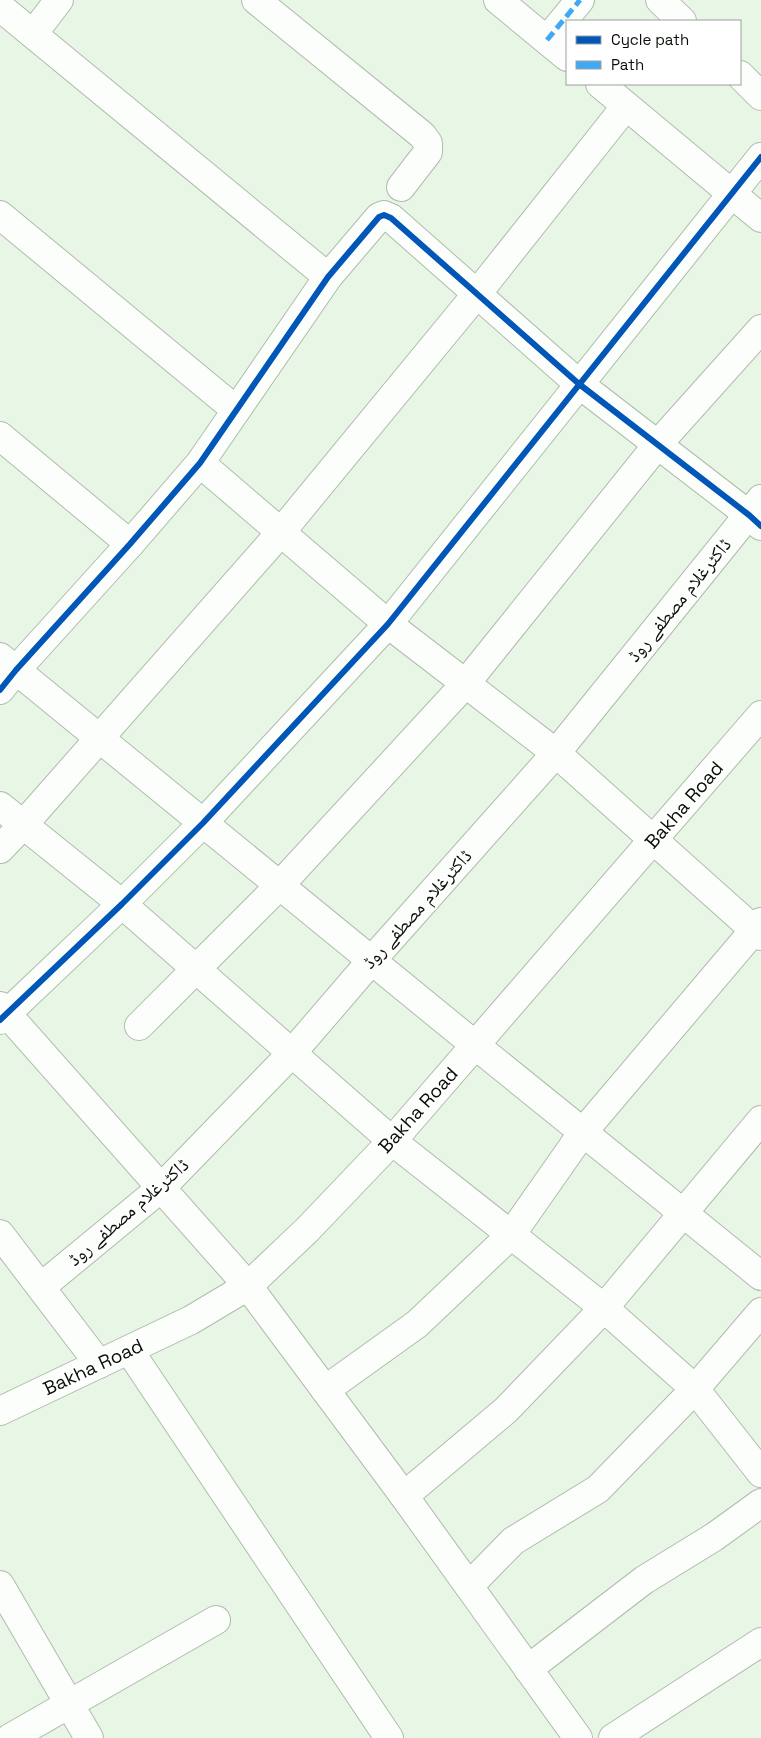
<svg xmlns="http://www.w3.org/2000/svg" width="761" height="1738" font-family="'Space Grotesk','Noto Naskh Arabic',sans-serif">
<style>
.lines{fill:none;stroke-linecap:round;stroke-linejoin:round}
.street-casing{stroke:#b0bbad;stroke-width:30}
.secondary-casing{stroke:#b0bbad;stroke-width:30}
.street{stroke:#fcfefb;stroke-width:28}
.secondary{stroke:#fcfefb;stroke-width:28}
.quiet{stroke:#3fa9f5;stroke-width:5;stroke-dasharray:10 5;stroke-linecap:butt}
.cycleway-casing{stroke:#fff;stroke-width:9}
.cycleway{stroke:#0057b8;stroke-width:6}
.labels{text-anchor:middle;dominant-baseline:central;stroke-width:4;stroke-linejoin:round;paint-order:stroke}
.street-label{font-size:19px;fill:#081006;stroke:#fff}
</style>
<rect width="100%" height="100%" fill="#e8f6e5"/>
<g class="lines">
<defs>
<g id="street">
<polyline points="256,0 422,135 428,143 428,152 401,187"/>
<polyline points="660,0 682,21"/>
<polyline points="0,7 328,277"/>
<polyline points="33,34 59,0"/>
<polyline points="547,40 580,0"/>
<polyline points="740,75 761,96"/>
<polyline points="0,215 236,410"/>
<polyline points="0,436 130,544"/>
<polyline points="200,463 388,624 556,753 761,936"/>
<polyline points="0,657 475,1045 761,1276"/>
<polyline points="0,690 16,670 130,544 200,463 328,277 379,217 384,215 391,218 579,384 749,515 761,526"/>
<polyline points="0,806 122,904 392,1141 604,1308 695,1389 761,1473"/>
<polyline points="0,849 23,825 281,532 476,295 626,106"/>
<polyline points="0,1006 248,1286 404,1496 578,1738"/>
<polyline points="0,1020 122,904 203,823 388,624 761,157"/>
<polyline points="139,1026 279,886 466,683 658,444 761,329"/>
<polyline points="0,1234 99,1364"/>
<polyline points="41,1287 161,1188 292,1053 371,961 556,753 761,499"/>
<polyline points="129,1350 389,1738"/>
<polyline points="325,1390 417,1324 511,1235 583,1132 761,922"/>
<polyline points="404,1496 506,1410 604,1308 761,1120"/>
<polyline points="0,1585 89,1738"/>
<polyline points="469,1586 513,1541 598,1489 695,1389 761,1312"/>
<polyline points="528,1669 644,1580 714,1537 761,1503"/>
<polyline points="10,1738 216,1620"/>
<polyline points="613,1738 761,1642"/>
</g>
<g id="secondary">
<polyline points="498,0 567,57"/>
<polyline points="600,84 761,218"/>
<polyline points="0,1411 191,1320 248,1286 308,1229 392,1141 761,715"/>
</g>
</defs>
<!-- street casing -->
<use href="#street" class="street-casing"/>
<!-- secondary casing -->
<use href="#secondary" class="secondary-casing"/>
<!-- street -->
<use href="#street" class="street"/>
<!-- secondary -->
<use href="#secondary" class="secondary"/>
<!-- quiet -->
<polyline class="quiet" points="547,40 580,0"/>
<defs>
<g id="cycleway">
<polyline points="0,690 16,670 130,544 200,463 328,277 379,217 384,215 391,218 579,384 749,515 761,526"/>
<polyline points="0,1020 122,904 203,823 388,624 761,157"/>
</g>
</defs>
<!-- cycleway casing -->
<use href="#cycleway" class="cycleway-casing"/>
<!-- cycleway -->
<use href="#cycleway" class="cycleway"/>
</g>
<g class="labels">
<!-- street labels -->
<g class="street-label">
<text transform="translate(679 600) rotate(-51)">ڈاکٹرغلام مصطفے روڈ</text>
<text transform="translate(684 805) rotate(-49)">Bakha Road</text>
<text transform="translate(417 909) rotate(-48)">ڈاکٹرغلام مصطفے روڈ</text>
<text transform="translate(418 1110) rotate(-48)">Bakha Road</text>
<text transform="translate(128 1212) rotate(-41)">ڈاکٹرغلام مصطفے روڈ</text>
<text transform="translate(93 1367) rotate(-25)">Bakha Road</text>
</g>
</g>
<!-- legend -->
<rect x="566" y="20" width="175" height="65" fill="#ffffff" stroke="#9c9f9b"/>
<rect x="576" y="36" width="25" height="8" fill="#0057b8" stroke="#9c9f9b"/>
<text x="611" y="45" font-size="15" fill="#081006">Cycle path</text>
<rect x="576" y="61" width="25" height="8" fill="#3fa9f5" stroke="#9c9f9b"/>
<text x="611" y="70" font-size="15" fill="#081006">Path</text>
</svg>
